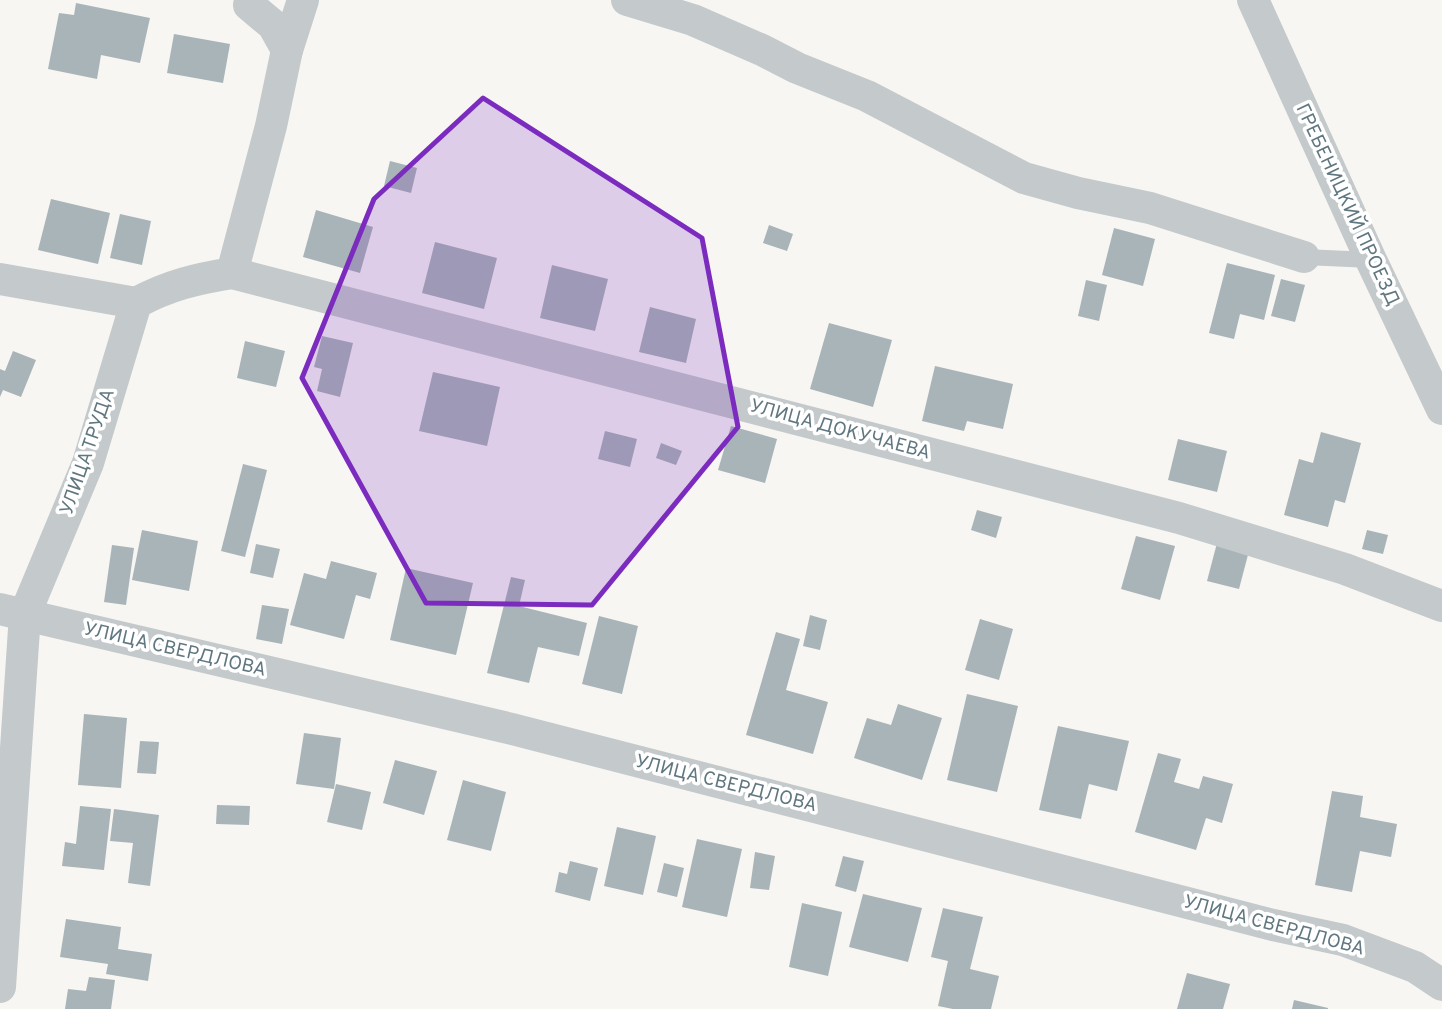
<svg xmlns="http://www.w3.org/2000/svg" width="1442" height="1009" font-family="Overpass,sans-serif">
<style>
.building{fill:#a8b4b7}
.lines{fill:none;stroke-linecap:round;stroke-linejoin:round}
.service{stroke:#c4c9cb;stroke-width:16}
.minor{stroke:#c4c9cb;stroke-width:32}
.marked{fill:#7b2cbf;fill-opacity:0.2;stroke:#7b2cbf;stroke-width:5;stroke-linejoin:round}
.labels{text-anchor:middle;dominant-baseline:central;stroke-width:7;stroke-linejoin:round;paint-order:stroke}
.street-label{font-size:19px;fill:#607780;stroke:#fff}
</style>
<rect width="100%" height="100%" fill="#f7f6f3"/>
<!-- building -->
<g class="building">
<polygon points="76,3 150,18 140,63 101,55 97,79 48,69 59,13 74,15"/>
<polygon points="174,34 230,44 223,83 167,73"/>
<polygon points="390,161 417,168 411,193 384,186"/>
<polygon points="51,199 110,213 98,264 38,250"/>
<polygon points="316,210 373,227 360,273 303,257"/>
<polygon points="120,214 151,221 142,265 110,258"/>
<polygon points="769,225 793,234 787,251 763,243"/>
<polygon points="1114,228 1155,239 1143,286 1102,275"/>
<polygon points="435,242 497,258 484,309 422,293"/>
<polygon points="1227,263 1275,275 1264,320 1240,314 1234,339 1209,333"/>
<polygon points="552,265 608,279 595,331 540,318"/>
<polygon points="1281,279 1305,285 1295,322 1271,316"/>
<polygon points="1086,280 1107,285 1099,321 1078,316"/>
<polygon points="650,307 696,319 686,363 639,352"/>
<polygon points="829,323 892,340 873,407 810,389"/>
<polygon points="322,336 353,343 340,397 317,391 322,369 314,367"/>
<polygon points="245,341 285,351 276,387 237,378"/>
<polygon points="13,351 36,360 21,397 3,390 0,397 0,369 5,371"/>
<polygon points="935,366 1013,384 1003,429 967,421 964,431 922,421"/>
<polygon points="433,372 500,387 487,446 419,431"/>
<polygon points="731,426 777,439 765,483 718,470"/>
<polygon points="605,431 637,439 630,467 598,459"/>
<polygon points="1321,432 1361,443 1345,503 1335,500 1328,527 1284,515 1299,459 1313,463"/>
<polygon points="1178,439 1227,451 1217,492 1168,480"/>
<polygon points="661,443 682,451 676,465 656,458"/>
<polygon points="243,464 267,470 245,557 221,551"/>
<polygon points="977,510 1002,517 996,538 971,530"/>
<polygon points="142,530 198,541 189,591 132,580"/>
<polygon points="1367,530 1388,535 1383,554 1362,549"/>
<polygon points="1136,536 1175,546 1160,600 1121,589"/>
<polygon points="1217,543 1249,551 1239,589 1207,581"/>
<polygon points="256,544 280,549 273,578 250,573"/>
<polygon points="112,545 134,548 126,605 104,602"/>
<polygon points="331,561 377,573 370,599 356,595 344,639 290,625 304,573 326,579"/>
<polygon points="406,568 473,583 456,655 390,640"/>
<polygon points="511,577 525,580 519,606 587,623 579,656 538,647 529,683 487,673"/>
<polygon points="262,605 289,609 282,644 256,639"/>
<polygon points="810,615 827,620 820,650 803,646"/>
<polygon points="599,616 638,626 622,694 582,684"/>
<polygon points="980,619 1013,629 999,680 965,670"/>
<polygon points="776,632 800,639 786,690 828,702 813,754 746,735"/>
<polygon points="967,694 1018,706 997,792 947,780"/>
<polygon points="898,704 942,718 922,780 854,758 867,718 891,725"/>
<polygon points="84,714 127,718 121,788 78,785"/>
<polygon points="1058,726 1129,741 1117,791 1089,784 1081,819 1039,810"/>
<polygon points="304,733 341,738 334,789 296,784"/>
<polygon points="140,741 159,742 156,774 137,773"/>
<polygon points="1158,753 1181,759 1174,782 1199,789 1203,776 1233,784 1222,823 1206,818 1196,850 1135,832"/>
<polygon points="395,760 437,771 424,815 383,803"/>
<polygon points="463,780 506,792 491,851 447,840"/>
<polygon points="336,784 371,792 362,830 327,822"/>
<polygon points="1332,791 1363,796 1360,817 1397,824 1391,857 1360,851 1352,892 1315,885"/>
<polygon points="217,805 250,806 249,825 216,824"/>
<polygon points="80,806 111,809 104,870 62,866 65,842 76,844"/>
<polygon points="114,809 159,815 150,886 128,883 133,843 110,841"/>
<polygon points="617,827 656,836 643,895 604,886"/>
<polygon points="697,839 742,849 727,917 682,907"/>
<polygon points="755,852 775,856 769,890 750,888"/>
<polygon points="843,856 864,861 856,892 835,886"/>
<polygon points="570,861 598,868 590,901 555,892 559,872 567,874"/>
<polygon points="664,863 684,868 677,897 657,892"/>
<polygon points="863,894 922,908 908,962 849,947"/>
<polygon points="802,903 842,912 828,976 789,967"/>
<polygon points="943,908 983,917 970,969 999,976 991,1009 953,1009 938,1006 948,961 931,957"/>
<polygon points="66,919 121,927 118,949 152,954 148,981 106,974 108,964 60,957"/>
<polygon points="1187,973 1230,984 1223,1009 1177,1009"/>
<polygon points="89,977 115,980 111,1009 65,1009 68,989 86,991"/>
<polygon points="1294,1000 1328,1008 1328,1009 1292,1009"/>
</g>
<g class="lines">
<!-- service -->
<polyline class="service" points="1304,257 1371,260"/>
<!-- minor -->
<g class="minor">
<polyline points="627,0 693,20 762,50 797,68 867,96 1024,178 1078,193 1150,208 1304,257"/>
<polyline points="1253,0 1371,260 1442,409"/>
<polyline points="287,50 303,0"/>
<polyline points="232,273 1179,518 1345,569 1442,606"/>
<polyline points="0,279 136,303"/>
<polyline points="0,609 512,729 1273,925 1343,940 1415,967 1442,985"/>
<path d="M0,987l25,-373 63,-151 48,-160c33,-18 60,-24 96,-30l39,-147 16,-76 -14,-25 -24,-20"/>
</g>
</g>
<!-- marked area -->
<path class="marked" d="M483,98l219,140 36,189 -146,178 -166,-2 -124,-225 72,-179z"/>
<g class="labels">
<!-- street labels -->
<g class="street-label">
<text transform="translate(1347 205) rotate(65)">ГРЕБЕНИЦКИЙ ПРОЕЗД</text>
<text transform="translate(840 430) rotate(15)">УЛИЦА ДОКУЧАЕВА</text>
<text transform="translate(88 452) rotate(-71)">УЛИЦА ТРУДА</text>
<text transform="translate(175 650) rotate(13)">УЛИЦА СВЕРДЛОВА</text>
<text transform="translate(726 784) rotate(14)">УЛИЦА СВЕРДЛОВА</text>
<text transform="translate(1274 926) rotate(15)">УЛИЦА СВЕРДЛОВА</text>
</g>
</g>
</svg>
